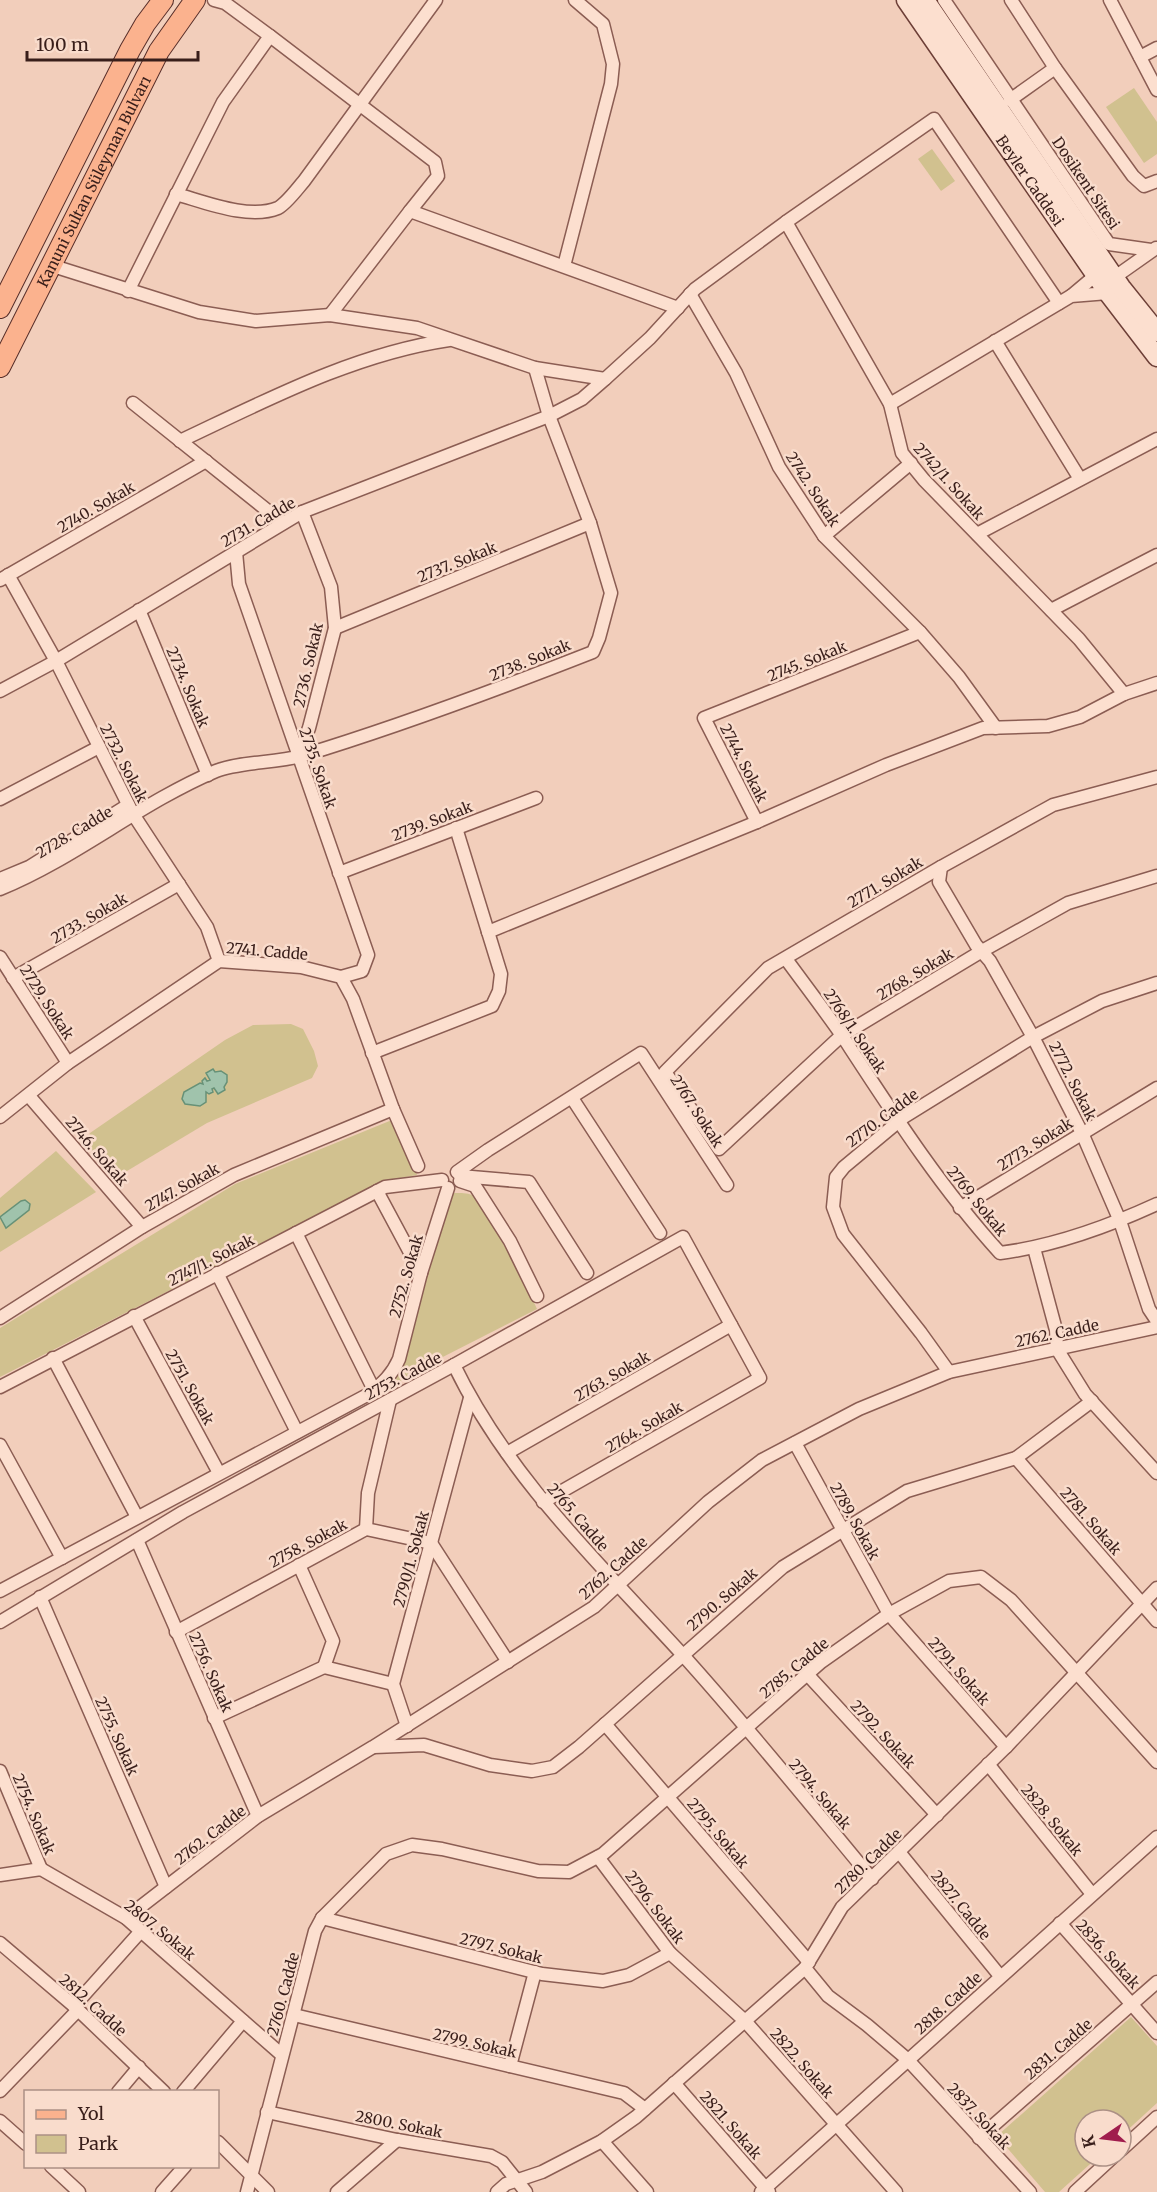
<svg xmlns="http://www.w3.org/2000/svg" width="1157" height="2192" font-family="Merriweather,serif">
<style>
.green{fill:#d1c18f}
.water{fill:#a0c3ac;stroke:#679177;stroke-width:1.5}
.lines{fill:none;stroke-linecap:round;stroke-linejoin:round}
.minor-casing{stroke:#8b5d53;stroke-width:15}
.secondary-casing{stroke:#6d3f37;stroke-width:21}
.primary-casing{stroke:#582e29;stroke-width:22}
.minor{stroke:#fcdfcf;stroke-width:12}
.secondary{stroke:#fcdfcf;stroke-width:18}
.primary{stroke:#fbb28e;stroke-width:20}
.labels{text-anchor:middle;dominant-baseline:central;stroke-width:5;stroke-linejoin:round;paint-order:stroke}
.street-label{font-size:15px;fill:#391e1a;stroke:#f9dccc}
</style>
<rect width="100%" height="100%" fill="#f2cebb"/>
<!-- green -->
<g class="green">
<polygon points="1134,88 1157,122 1157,154 1144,163 1106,107"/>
<polygon points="932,149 955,181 941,191 918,159"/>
<path d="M291,1024l12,5 11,22 4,15 -6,12 -105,45 -90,54c-15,-6 -22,-23 -30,-36l3,-8 135,-93 28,-15z"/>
<polygon points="392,1120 417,1175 384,1181 0,1377 0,1328 235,1184"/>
<polygon points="56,1151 96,1192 0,1252 0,1198"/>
<path d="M454,1193c7,0 16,-1 22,5 26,24 46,78 61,111l-106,54 -31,19 -7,-1 5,-8 51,-175z"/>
<polygon points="1131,2017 1157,2046 1157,2103 1121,2136 1121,2120 1085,2120 1085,2156 1099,2156 1059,2192 1045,2192 997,2136"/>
</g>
<!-- water -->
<g class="water">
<polygon points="213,1069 215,1072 221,1071 227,1075 227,1082 224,1087 225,1090 218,1094 214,1088 212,1089 213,1092 209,1094 206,1092 206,1102 200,1106 185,1104 182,1099 184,1092 200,1083 203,1084 202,1081 205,1078 207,1081 210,1080 206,1073"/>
<polygon points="25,1200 30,1204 29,1210 6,1228 0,1217 21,1201"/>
</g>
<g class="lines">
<defs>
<g id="minor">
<polyline points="944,0 1109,244 1151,250"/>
<polyline points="1011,0 1055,68 1133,176 1144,186 1157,181"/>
<polyline points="1110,0 1157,90"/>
<polyline points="270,36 435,162 438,176 410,211"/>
<polyline points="1140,57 1157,48"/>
<polyline points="1010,100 1055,68"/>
<path d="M176,194c29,8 73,26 102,14 9,-5 19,-19 26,-27l132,-181"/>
<polyline points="786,222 890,404 902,453 924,480 1079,639 1124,694"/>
<polyline points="50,265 199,312 256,321 330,315 417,328 535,368 605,379"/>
<polyline points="564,266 611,84 613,64 603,24 575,0"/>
<polyline points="1115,277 1156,248"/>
<polyline points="128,291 223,102 270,36 225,3 214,0"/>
<polyline points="690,294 736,373 779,467 824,536 920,632 959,677 996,728"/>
<polyline points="1071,296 1096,275"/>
<polyline points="330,315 410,211 678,308"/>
<polyline points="995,341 1080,479"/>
<polyline points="133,403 283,523"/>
<polyline points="890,404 1071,296 1108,293"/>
<path d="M180,441c87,-41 174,-87 269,-101"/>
<polyline points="977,534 1157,439"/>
<polyline points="824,536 911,463"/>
<polyline points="236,552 239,584 368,955 362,971 341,977"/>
<polyline points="8,575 56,661 133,814 207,927 219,961"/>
<polyline points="0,580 206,461"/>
<polyline points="139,610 208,775"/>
<polyline points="1051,610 1157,555"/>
<polyline points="335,628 590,523"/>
<polyline points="0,691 56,661 302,512 549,416 582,399 605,379 650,338 695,289 786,222 934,119 1059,303"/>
<polyline points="298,757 309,728 335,628 331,587 302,512"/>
<polyline points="1157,777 1053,805 941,867 768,968 665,1072 719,1149 841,1036 982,951 1068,903 1157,876"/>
<polyline points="0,799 99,747"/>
<polyline points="757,822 704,718 920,632"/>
<polyline points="941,867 939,882 976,945 990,961 1033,1037 1082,1133 1120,1221 1149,1309 1157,1321"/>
<polyline points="339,873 536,798"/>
<polyline points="0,879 29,867 128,805"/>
<path d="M0,889c76,-31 140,-86 216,-118 22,-9 59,-8 85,-15 99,-30 195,-66 292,-104l6,-14 12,-45 -21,-70 -41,-107 -14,-48"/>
<polyline points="488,932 757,822 886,765 983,728 1048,726 1080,717 1124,694 1157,683"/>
<polyline points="0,957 68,1063"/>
<path d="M786,959c19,26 39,52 57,78 49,75 97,150 157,216 55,-7 107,-26 157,-49"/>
<polyline points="13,978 179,884"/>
<polyline points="372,1053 492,1006 499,991 501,974 456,828"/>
<polyline points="29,1096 142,1227"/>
<polyline points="572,1098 660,1233"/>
<polyline points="0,1117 68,1063 219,961 301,967 341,977 353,999 393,1109 418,1166"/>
<polyline points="457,1172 488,1150 641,1053 727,1185"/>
<polyline points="460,1176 529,1182 587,1273"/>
<polyline points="460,1181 475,1186 510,1241 537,1296"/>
<polyline points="377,1191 421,1273"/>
<polyline points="960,1208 1157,1088"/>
<polyline points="296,1233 374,1390"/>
<polyline points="1034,1248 1056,1330 1057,1349 1085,1394 1157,1473"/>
<polyline points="217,1273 297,1432"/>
<polyline points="134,1316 219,1473"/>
<polyline points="0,1318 142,1227 234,1175 393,1109"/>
<polyline points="53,1358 137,1517"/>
<path d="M454,1365c54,112 145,198 227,288 66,73 128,150 191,226"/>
<polyline points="949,1372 921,1333 843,1234 833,1207 836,1177 844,1167 904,1117 1033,1037 1102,1001 1157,983"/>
<polyline points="0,1387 385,1187 442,1180"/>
<polyline points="795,1443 889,1614 1006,1747"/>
<polyline points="0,1445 62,1558"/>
<polyline points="507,1453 731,1325"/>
<polyline points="1016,1458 1157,1621"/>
<polyline points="366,1529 368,1493 390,1400"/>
<polyline points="137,1540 258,1816"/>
<polyline points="299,1565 333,1641 324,1667"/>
<path d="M0,1591l369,-197c14,-11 23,-19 30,-35l22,-86 27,-85"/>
<polyline points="40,1597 166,1887"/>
<polyline points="0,1622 183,1512 454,1365 683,1237 760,1378 543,1502"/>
<polyline points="176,1632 366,1529 431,1543 508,1662"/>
<polyline points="324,1667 393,1684"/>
<polyline points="807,1674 937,1815"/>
<polyline points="214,1718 324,1667"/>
<polyline points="605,1724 809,1962"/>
<polyline points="407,1726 393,1684 470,1398"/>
<polyline points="374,1747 424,1745 490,1765 532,1771 553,1767 579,1747 783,1567 907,1491 1016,1458 1092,1401"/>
<polyline points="988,1764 1092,1894"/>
<polyline points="0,1771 41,1869"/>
<polyline points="899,1852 1000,1976"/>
<polyline points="598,1857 670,1953 745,2021 896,2192"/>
<polyline points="0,1875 41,1869 126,1918 282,2055"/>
<polyline points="126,1918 258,1816 373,1747 594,1607 708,1502 762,1460 859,1409 949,1372 1157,1327"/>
<polyline points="322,1918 542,1974 603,1981 629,1975 670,1953"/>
<polyline points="1060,1923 1157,2033"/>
<polyline points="0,1943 74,2006 164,2092"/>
<polyline points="805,1968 828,1996 867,2025 907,2059 1030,2192"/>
<polyline points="74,2006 141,1931"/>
<polyline points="294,2015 624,2093 645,2109"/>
<polyline points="510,2066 535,1972"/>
<polyline points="674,2083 769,2192"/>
<polyline points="0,2091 78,2010"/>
<polyline points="118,2092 139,2067"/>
<polyline points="183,2092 243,2021"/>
<polyline points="267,2112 397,2140 491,2156 502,2162 526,2192"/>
<polyline points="0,2121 26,2144"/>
<polyline points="979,2138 1157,1982"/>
<polyline points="602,2141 647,2192"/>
<polyline points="218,2142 268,2192"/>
<polyline points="1121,2150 1157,2117"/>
<polyline points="51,2166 79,2192"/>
<polyline points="162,2192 185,2166"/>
<polyline points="247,2192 315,1931 322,1918 386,1854 412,1845 442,1849 538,1871 569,1872 603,1854 821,1662 889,1614 949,1581 981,1577 1011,1600 1157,1762"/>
<polyline points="337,2192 397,2140"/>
<polyline points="497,2192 506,2184 542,2172 602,2141 636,2117 805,1968 842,1907 1006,1747 1157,1588"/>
<polyline points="761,2192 1157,1837"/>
<polyline points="1075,2192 1114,2156"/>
</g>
<g id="secondary">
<path id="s1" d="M906,0l202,293 49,64"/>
<polyline points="925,0 1121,287 1157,332"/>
</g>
<g id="primary">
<polyline points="0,308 130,50 145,24 163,0"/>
<path id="s2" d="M0,367l159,-316 36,-51"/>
</g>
</defs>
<!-- minor casing -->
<use href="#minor" class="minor-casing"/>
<!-- secondary casing -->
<use href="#secondary" class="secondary-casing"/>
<!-- primary casing -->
<use href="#primary" class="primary-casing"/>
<!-- minor -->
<use href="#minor" class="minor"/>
<!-- secondary -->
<use href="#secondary" class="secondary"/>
<!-- primary -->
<use href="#primary" class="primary"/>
</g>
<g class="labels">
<!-- street labels -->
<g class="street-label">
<text stroke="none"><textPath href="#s1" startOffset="219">Beyler Caddesi</textPath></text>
<text stroke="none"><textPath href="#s2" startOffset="208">Kanuni Sultan Süleyman Bulvarı</textPath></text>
<text transform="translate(1086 183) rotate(56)">Dosikent Sitesi</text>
<text transform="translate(949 481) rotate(48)">2742/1. Sokak</text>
<text transform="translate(813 489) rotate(57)">2742. Sokak</text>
<text transform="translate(96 507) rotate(-30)">2740. Sokak</text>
<text transform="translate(258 522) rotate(-30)">2731. Cadde</text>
<text transform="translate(457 562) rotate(-22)">2737. Sokak</text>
<text transform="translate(530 660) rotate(-22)">2738. Sokak</text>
<text transform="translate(807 661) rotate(-22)">2745. Sokak</text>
<text transform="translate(308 665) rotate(-77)">2736. Sokak</text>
<text transform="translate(188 687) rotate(67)">2734. Sokak</text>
<text transform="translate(124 763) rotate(63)">2732. Sokak</text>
<text transform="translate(744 763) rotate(63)">2744. Sokak</text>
<text transform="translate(318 768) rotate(71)">2735. Sokak</text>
<text transform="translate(432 821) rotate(-21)">2739. Sokak</text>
<text transform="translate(74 832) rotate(-31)">2728. Cadde</text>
<text transform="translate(885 882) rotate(-31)">2771. Sokak</text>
<text transform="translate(89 918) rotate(-30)">2733. Sokak</text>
<text transform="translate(267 951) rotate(5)">2741. Cadde</text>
<text transform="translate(915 974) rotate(-31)">2768. Sokak</text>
<text transform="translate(47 1002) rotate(57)">2729. Sokak</text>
<text transform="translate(855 1031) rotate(56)">2768/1. Sokak</text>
<text transform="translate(1073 1081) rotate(63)">2772. Sokak</text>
<text transform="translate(697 1111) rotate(57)">2767. Sokak</text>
<text transform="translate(882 1118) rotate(-37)">2770. Cadde</text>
<text transform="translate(1035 1144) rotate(-32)">2773. Sokak</text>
<text transform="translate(97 1151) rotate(49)">2746. Sokak</text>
<text transform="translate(182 1187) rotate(-29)">2747. Sokak</text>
<text transform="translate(977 1201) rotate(51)">2769. Sokak</text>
<text transform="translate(211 1260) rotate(-27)">2747/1. Sokak</text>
<text transform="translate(406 1276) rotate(-74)">2752. Sokak</text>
<text transform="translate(1057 1333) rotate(-12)">2762. Cadde</text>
<text transform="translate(403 1376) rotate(-28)">2753. Cadde</text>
<text transform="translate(612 1376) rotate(-30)">2763. Sokak</text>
<text transform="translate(190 1387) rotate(61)">2751. Sokak</text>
<text transform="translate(644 1427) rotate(-30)">2764. Sokak</text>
<text transform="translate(578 1517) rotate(49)">2765. Cadde</text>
<text transform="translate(855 1521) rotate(61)">2789. Sokak</text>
<text transform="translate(1091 1521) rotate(49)">2781. Sokak</text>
<text transform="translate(308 1543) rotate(-28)">2758. Sokak</text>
<text transform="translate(411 1559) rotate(-75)">2790/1. Sokak</text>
<text transform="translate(613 1568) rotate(-42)">2762. Cadde</text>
<text transform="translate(722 1599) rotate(-41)">2790. Sokak</text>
<text transform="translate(794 1668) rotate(-40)">2785. Cadde</text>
<text transform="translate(959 1671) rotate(49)">2791. Sokak</text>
<text transform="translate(211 1672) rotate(66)">2756. Sokak</text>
<text transform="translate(883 1734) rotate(47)">2792. Sokak</text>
<text transform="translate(117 1736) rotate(66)">2755. Sokak</text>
<text transform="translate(820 1794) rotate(50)">2794. Sokak</text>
<text transform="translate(34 1814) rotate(67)">2754. Sokak</text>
<text transform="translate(1052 1820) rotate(51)">2828. Sokak</text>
<text transform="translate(718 1833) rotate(50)">2795. Sokak</text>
<text transform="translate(210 1835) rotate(-38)">2762. Cadde</text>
<text transform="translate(868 1861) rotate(-44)">2780. Cadde</text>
<text transform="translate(961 1905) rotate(51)">2827. Cadde</text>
<text transform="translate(655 1907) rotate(53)">2796. Sokak</text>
<text transform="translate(160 1930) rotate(39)">2807. Sokak</text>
<text transform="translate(501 1948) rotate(14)">2797. Sokak</text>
<text transform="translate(1108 1954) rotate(48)">2836. Sokak</text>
<text transform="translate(283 1994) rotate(-75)">2760. Cadde</text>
<text transform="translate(948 2003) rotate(-42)">2818. Cadde</text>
<text transform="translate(93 2005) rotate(42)">2812. Cadde</text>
<text transform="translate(475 2043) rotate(13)">2799. Sokak</text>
<text transform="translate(1058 2049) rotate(-41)">2831. Cadde</text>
<text transform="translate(802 2063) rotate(49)">2822. Sokak</text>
<text transform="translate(979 2116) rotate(47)">2837. Sokak</text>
<text transform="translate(399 2124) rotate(11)">2800. Sokak</text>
<text transform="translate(731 2125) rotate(49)">2821. Sokak</text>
</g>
</g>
<!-- legend -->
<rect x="24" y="2090" width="195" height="78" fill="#f9dccc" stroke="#ac9085" stroke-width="1.5"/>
<rect x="36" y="2110" width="30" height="9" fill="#fbb28e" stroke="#ac9085" stroke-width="1.5"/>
<text x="78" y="2120" font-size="18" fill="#391e1a">Yol</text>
<rect x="36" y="2135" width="30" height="18" fill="#d1c18f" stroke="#ac9085" stroke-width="1.5"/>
<text x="78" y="2150" font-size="18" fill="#391e1a">Park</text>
<!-- north arrow -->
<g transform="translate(1103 2138) rotate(256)"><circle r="28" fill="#f9dccc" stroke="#ac9085" stroke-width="1.5"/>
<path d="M0-4.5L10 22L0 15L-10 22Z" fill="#a01d4d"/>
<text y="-9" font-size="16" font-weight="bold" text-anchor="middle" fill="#391e1a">K</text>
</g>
<!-- scale -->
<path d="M27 51v9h171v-9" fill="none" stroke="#391e1a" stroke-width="3"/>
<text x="36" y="51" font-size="18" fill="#391e1a" stroke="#f9dccc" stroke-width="4.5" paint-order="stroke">100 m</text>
</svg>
